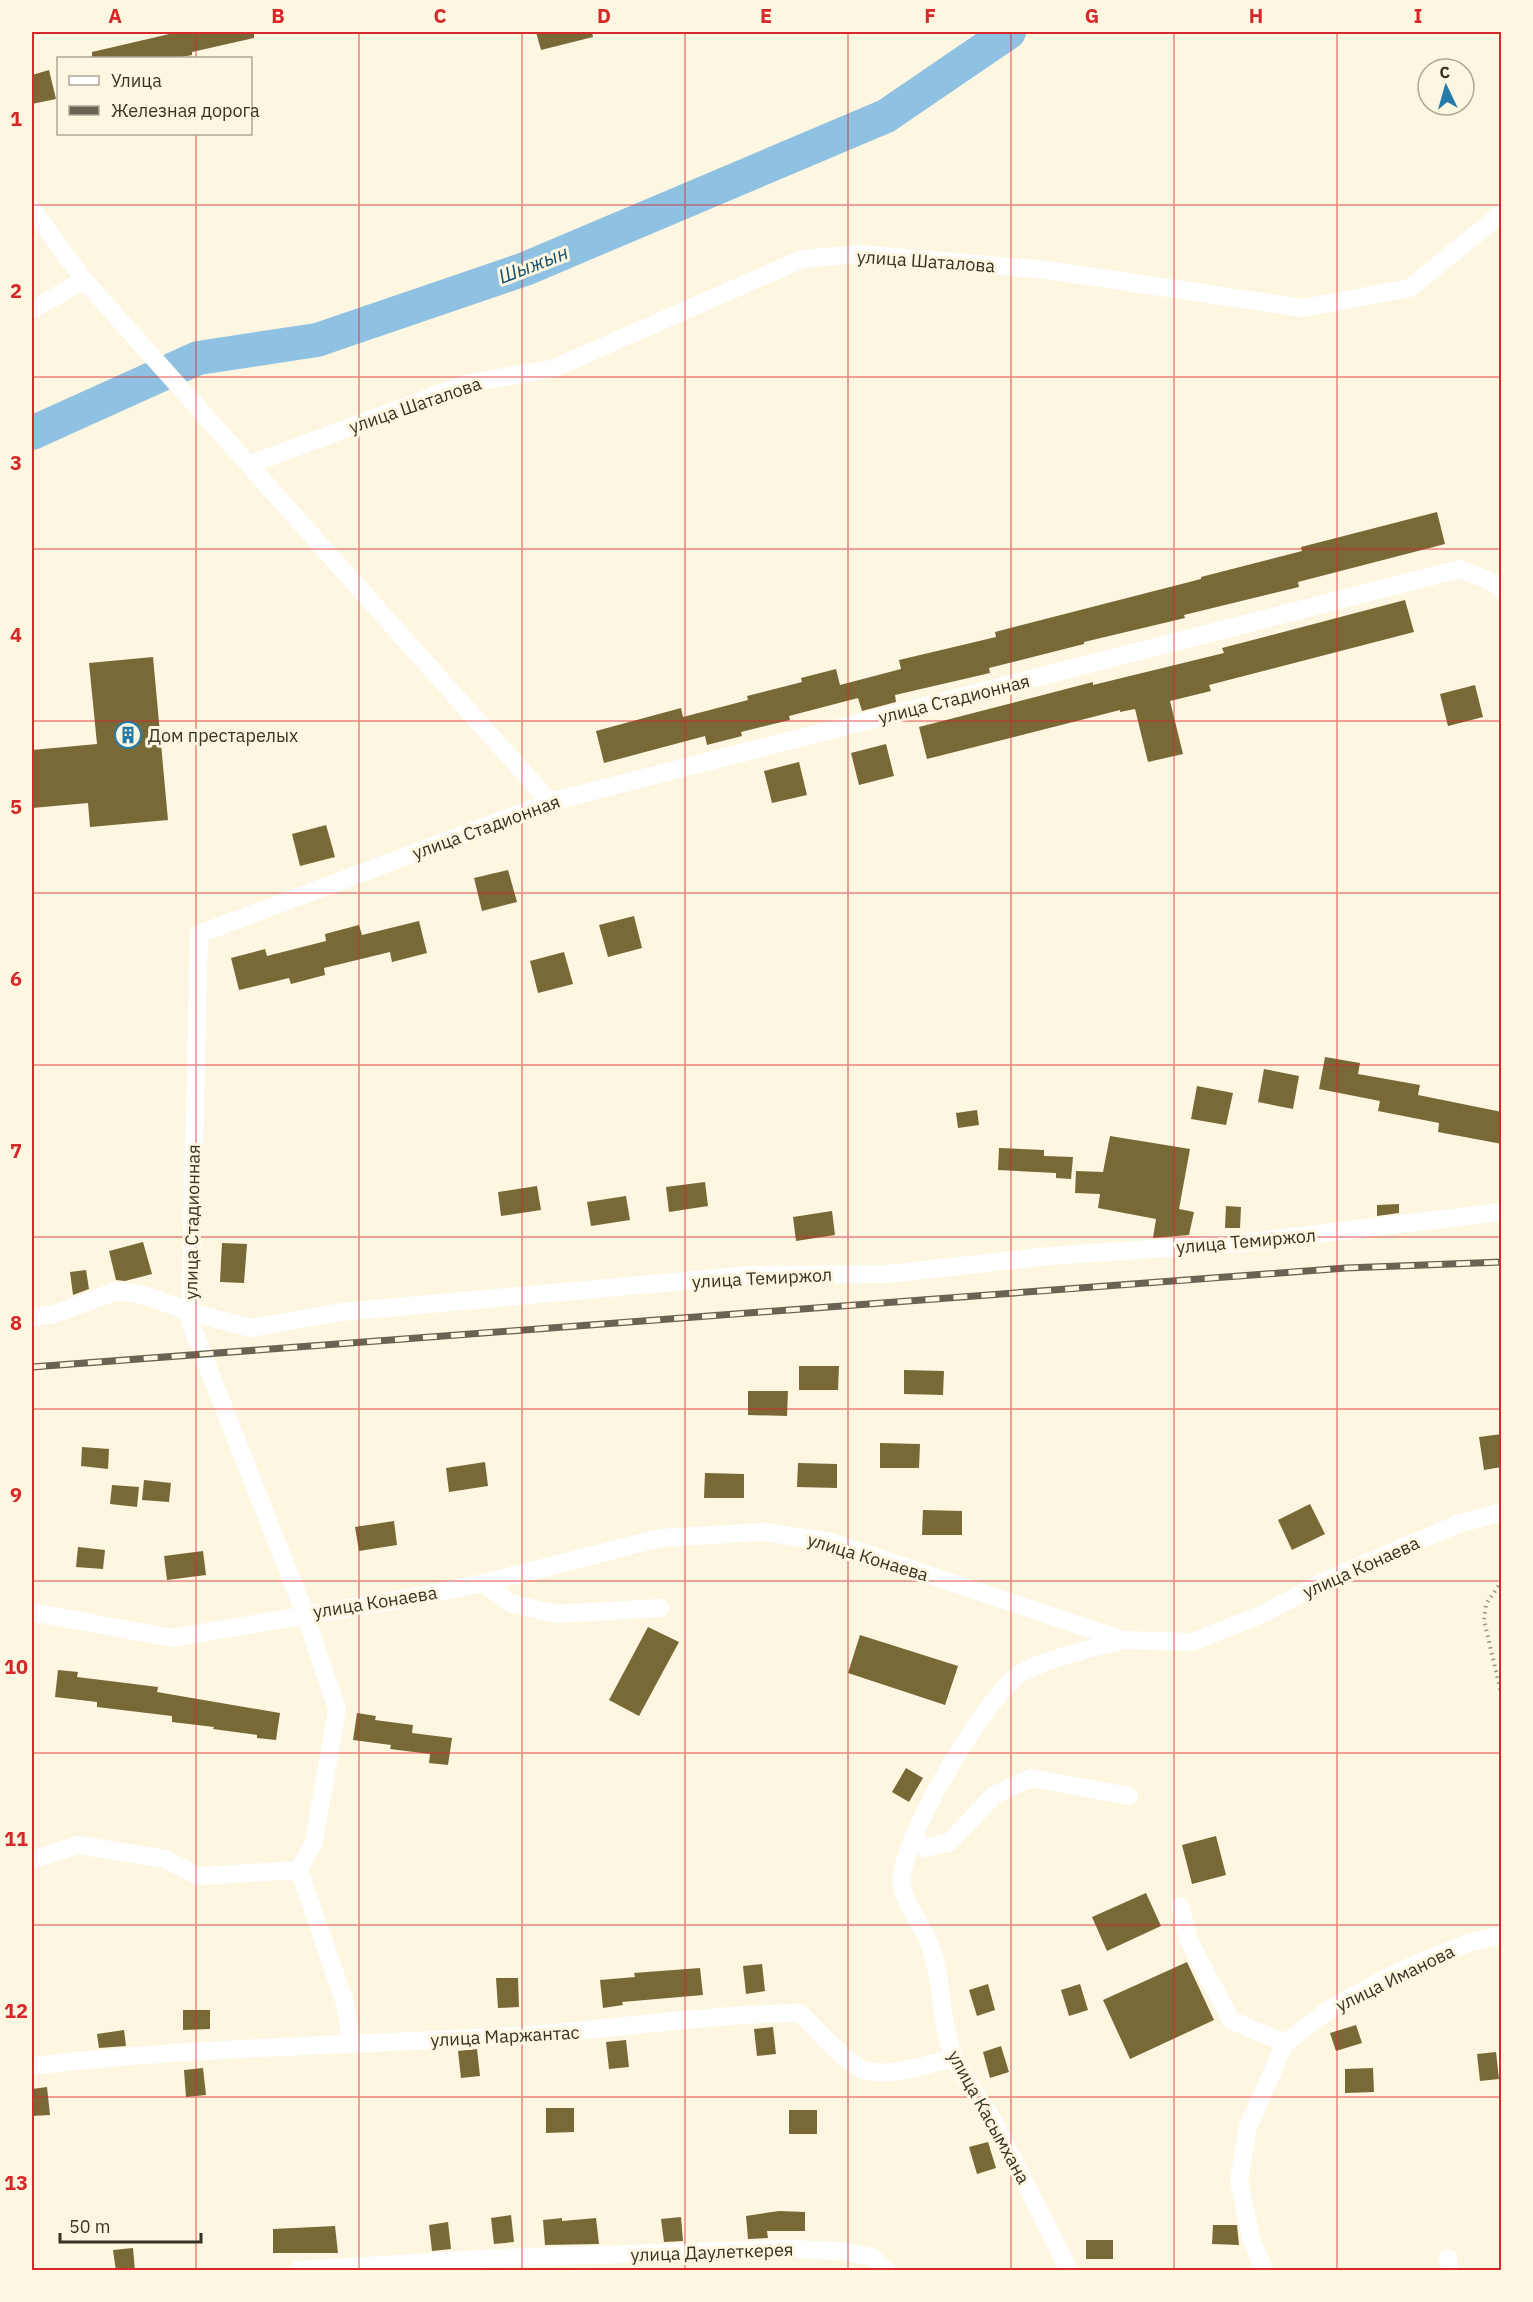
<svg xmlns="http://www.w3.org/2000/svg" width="1533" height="2302" font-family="'IBM Plex Sans',sans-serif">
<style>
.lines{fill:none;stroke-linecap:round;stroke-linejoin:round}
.river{stroke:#8ec1e2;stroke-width:34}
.building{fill:#786937}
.path{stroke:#9b9584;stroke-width:4;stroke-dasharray:1.5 4.5;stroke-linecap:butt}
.minor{stroke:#fff;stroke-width:18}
.rail-casing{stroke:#686353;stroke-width:7}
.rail{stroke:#fdf6e1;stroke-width:4.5;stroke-dasharray:14;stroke-linecap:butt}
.grid{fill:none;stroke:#d62828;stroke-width:1.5;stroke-opacity:0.55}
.labels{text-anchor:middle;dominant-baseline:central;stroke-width:6;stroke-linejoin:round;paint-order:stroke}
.street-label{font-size:18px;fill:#373325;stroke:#fdf6e1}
.poi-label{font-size:18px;fill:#373325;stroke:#fdf6e1;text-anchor:start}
.water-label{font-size:20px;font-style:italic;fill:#135171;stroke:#fdf6e1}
.neatline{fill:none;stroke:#d62828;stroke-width:2}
.grid-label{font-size:20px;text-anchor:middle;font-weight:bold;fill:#d62828}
</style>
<rect width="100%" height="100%" fill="#fdf6e1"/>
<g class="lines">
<!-- river -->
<polyline class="river" points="32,433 198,358 317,340 525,269 886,116 1009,32"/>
</g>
<!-- building -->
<g class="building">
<polygon points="178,32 254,32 254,38 192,52 192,55 176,58 92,58 92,52"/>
<polygon points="536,32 592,32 593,37 541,50"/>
<polygon points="49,70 56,99 32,104 32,75"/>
<polygon points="1437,512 1445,544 1298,582 1299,587 1184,615 1185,618 1084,642 1084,644 989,668 990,673 895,695 896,702 862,711 858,698 789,716 790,720 741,732 742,736 707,745 705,736 604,763 596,731 681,708 683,717 748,700 747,696 802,682 801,678 836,669 840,685 901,669 899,660 996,637 995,632 1201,579 1201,577 1302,551 1301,547"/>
<polygon points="1405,600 1414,632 1209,685 1211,691 1170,701 1183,754 1148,762 1135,709 1120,712 1120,710 927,759 919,727 1093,682 1093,685 1224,653 1222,648"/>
<polygon points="153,657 168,820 90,827 88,803 32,808 32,750 97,744 89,663"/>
<polygon points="1475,685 1483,717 1448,726 1440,694"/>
<polygon points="886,744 894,776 859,785 851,753"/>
<polygon points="799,762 807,795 772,803 764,771"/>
<polygon points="326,825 335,857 300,866 292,834"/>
<polygon points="508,870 517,902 482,911 474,878"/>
<polygon points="634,916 642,948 608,957 599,925"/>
<polygon points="419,921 427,953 392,962 390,952 324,968 325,975 291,984 289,978 239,990 231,958 265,949 267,956 326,941 325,934 359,925 362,935"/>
<polygon points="564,952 573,984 538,993 530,961"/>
<polygon points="1325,1057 1360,1063 1358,1074 1420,1085 1418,1095 1502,1112 1502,1144 1438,1132 1439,1123 1378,1111 1380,1101 1319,1089"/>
<polygon points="1264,1069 1299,1076 1293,1109 1258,1102"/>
<polygon points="1197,1086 1233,1093 1226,1125 1191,1119"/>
<polygon points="977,1110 979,1125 958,1128 956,1113"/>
<polygon points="1110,1136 1190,1149 1179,1209 1194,1212 1189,1235 1153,1238 1156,1219 1098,1208 1100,1194 1075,1193 1076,1171 1103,1172"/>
<polygon points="999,1148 1044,1150 1044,1156 1073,1157 1071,1179 1056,1178 1056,1173 998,1170"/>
<polygon points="705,1182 708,1206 669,1212 666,1187"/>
<polygon points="537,1186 541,1210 501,1216 498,1192"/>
<polygon points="626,1196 630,1220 591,1226 587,1202"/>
<polygon points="1399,1204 1399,1213 1377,1216 1377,1205"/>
<polygon points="1226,1206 1241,1207 1240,1228 1225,1228"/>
<polygon points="832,1211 835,1235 796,1241 793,1217"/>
<polygon points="143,1242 152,1274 125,1281 116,1280 109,1251"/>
<polygon points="222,1243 247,1244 244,1283 220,1282"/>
<polygon points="86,1270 89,1289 73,1295 70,1272"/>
<polygon points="799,1366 839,1366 838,1390 799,1390"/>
<polygon points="904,1370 944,1371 943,1395 904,1394"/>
<polygon points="748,1391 788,1391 787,1416 748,1415"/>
<polygon points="1502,1434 1502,1467 1484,1470 1479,1437"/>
<polygon points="880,1443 920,1444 919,1468 880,1468"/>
<polygon points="82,1447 109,1449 108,1469 81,1466"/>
<polygon points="485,1462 488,1486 449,1492 446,1468"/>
<polygon points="798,1463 837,1464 837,1488 797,1487"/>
<polygon points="705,1473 744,1474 744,1498 704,1498"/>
<polygon points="144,1480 171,1483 169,1502 142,1500"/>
<polygon points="112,1485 139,1487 137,1507 110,1504"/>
<polygon points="1310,1504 1325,1534 1292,1550 1278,1520"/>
<polygon points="923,1510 962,1511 962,1535 922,1535"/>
<polygon points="394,1521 397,1545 359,1551 355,1527"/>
<polygon points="78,1547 105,1550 103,1569 76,1567"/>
<polygon points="203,1551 206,1575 167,1580 164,1556"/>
<polygon points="648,1627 679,1642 639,1716 609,1700"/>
<polygon points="860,1635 958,1666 945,1705 848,1673"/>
<polygon points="58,1670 78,1672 77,1677 158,1687 157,1692 280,1713 276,1740 257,1738 257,1735 213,1729 214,1727 172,1722 172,1716 97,1707 97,1702 55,1697"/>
<polygon points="357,1713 376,1716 375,1720 413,1725 412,1733 452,1738 448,1765 429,1763 430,1754 390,1749 391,1745 353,1740"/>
<polygon points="906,1768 923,1778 909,1802 892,1792"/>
<polygon points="1216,1836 1226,1875 1192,1884 1182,1845"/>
<polygon points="1146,1893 1161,1926 1107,1951 1092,1917"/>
<polygon points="1187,1962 1214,2020 1130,2059 1103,2000"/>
<polygon points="762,1964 765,1991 746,1994 743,1966"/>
<polygon points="700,1968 703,1995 622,2002 623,2005 603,2008 600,1980 635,1977 634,1973"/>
<polygon points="496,1978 518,1978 519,2007 498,2008"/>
<polygon points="988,1984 995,2010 977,2016 969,1990"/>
<polygon points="1080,1984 1088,2010 1069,2016 1061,1990"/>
<polygon points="183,2010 210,2010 210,2029 183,2030"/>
<polygon points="1356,2025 1362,2043 1336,2051 1330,2033"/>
<polygon points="773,2027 776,2054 757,2056 754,2029"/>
<polygon points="124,2030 126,2046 99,2048 97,2034"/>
<polygon points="626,2040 629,2067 609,2069 606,2042"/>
<polygon points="1001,2046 1009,2072 990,2078 983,2052"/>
<polygon points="477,2049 480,2076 461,2078 458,2051"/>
<polygon points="1496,2052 1499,2079 1480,2081 1477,2054"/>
<polygon points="203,2068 206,2095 186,2097 184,2070"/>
<polygon points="1373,2068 1374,2092 1345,2093 1345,2069"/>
<polygon points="47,2087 50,2115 32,2116 32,2089"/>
<polygon points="546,2108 574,2108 574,2132 546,2133"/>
<rect x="789" y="2110" width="28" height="24"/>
<polygon points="988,2142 996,2168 977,2174 969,2147"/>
<polygon points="779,2211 805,2212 805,2231 767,2231 768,2238 748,2239 746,2216"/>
<polygon points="511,2215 514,2242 494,2244 491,2218"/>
<polygon points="681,2217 683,2241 664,2242 661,2219"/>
<polygon points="562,2218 562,2221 596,2218 599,2244 545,2245 543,2220"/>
<polygon points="448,2222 451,2249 432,2251 429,2225"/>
<polygon points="1213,2225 1237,2225 1239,2245 1212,2244"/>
<polygon points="335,2226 338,2253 273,2253 273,2229"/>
<rect x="1086" y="2240" width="27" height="19"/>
<polygon points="133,2248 135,2271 116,2271 113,2250"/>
</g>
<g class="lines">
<!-- path -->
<polyline class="path" points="1502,1581 1486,1604 1484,1620 1502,1697"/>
<!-- minor -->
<g class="minor">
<polyline points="32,209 84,280 550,802"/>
<polyline points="32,310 84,280"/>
<polyline points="251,464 469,383 552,369 802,259 859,254 1047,270 1303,308 1410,288 1502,213"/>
<polyline points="32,1317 54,1314 117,1291 144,1295 190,1312 251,1328 342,1312 751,1275 888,1274 1049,1256 1241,1243 1502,1212"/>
<polyline points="484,1583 510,1603 556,1614 660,1608"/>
<polyline points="32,1612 172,1638 404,1599 484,1583 660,1538 765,1532 831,1542 1123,1640 1192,1642 1265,1613 1327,1580 1458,1524 1502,1512"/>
<polyline points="913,1838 925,1848 950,1842 994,1795 1031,1778 1129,1796"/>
<polyline points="32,1860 78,1845 165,1859 198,1876 299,1870 345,2003 351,2043"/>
<polyline points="299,1870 314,1842 337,1709 305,1614 190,1322 199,934 550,802 1460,569 1494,583 1502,591"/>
<polyline points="1180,1906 1189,1941 1231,2020 1285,2043"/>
<path d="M32,2066c161,-19 322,-21 484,-30 95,-6 189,-22 284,-23 15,14 48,54 67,58 26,6 61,-7 87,-13"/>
<polyline points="1448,2258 1450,2270"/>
<polyline points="299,2270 497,2258 788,2249 841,2251 872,2257 886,2270"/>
<path d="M1069,2270c-26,-51 -51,-103 -78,-153 -11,-19 -31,-42 -38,-61 -13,-36 -10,-75 -23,-111 -7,-21 -29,-42 -28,-66 1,-43 80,-175 115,-203 19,-15 81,-29 106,-36"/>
<polyline points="1264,2270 1251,2238 1239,2181 1248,2127 1285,2043 1330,2009 1400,1971 1468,1943 1502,1935"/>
</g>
<defs>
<polyline id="rail" points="32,1367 1346,1268 1502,1262"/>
</defs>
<!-- rail casing -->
<use href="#rail" class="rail-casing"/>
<!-- rail -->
<use href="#rail" class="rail"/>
</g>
<!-- grid -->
<path class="grid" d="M196,32v26M359,32v2238M522,32v2238M685,32v2238M848,32v2238M1011,32v2238M1174,32v2238M1337,32v2238M196,134v2136M32,205h1470M32,377h1470M32,549h1470M32,721h1470M32,893h1470M32,1065h1470M32,1237h1470M32,1409h1470M32,1581h1470M32,1753h1470M32,1925h1470M32,2097h1470"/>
<!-- icons -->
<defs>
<symbol id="building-ring" viewBox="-11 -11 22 22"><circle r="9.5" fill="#fdf6e1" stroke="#257cab" stroke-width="1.5"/><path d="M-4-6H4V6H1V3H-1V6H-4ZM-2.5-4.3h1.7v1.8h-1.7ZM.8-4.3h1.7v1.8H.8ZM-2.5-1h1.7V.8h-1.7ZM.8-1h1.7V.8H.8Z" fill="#257cab"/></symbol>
</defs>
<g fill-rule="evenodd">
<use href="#building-ring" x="113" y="720" width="30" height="30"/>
</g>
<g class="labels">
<!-- street labels -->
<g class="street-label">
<text transform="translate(926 261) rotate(4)">улица Шаталова</text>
<text transform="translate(415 405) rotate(-19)">улица Шаталова</text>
<text transform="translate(954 699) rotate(-14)">улица Стадионная</text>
<text transform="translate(486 827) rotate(-20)">улица Стадионная</text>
<text transform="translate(192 1222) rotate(-89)">улица Стадионная</text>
<text transform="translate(1246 1241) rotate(-5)">улица Темиржол</text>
<text transform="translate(762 1278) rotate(-3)">улица Темиржол</text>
<text transform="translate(868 1557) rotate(17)">улица Конаева</text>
<text transform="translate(1361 1567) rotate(-24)">улица Конаева</text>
<text transform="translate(375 1602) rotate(-9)">улица Конаева</text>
<text transform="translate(1395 1978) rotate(-26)">улица Иманова</text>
<text transform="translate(505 2036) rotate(-3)">улица Маржантас</text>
<text transform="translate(989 2117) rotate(61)">улица Касымхана</text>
<text transform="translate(712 2252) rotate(-2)">улица Даулеткерея</text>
</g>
<!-- poi labels -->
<g class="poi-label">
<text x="148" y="735">Дом престарелых</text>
</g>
<!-- water labels -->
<g class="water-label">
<text transform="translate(533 264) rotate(-21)">Шыжын</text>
</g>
</g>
<!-- border -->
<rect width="1533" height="2302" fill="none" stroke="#fdf6e1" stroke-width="66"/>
<!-- legend -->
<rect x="57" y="57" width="195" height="78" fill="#fdf6e1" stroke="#aea896" stroke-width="1.5"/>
<rect x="69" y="76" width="30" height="9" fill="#ffffff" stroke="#aea896" stroke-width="1.5"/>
<text x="111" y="87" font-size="18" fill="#373325">Улица</text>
<rect x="69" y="106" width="30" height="9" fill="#686353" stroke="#aea896" stroke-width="1.5"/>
<text x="111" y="117" font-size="18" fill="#373325">Железная дорога</text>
<!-- north arrow -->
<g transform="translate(1446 87) rotate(355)"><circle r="28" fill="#fdf6e1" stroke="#aea896" stroke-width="1.5"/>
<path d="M0-4.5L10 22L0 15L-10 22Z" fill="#257cab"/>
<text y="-9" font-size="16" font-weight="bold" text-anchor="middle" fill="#373325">С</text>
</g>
<!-- scale -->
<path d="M60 2233v9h141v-9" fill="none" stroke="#373325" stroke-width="3"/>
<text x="69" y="2233" font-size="18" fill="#373325" stroke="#fdf6e1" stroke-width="4.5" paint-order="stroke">50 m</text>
<rect x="33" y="33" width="1467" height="2236" class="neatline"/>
<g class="grid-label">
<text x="115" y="23">A</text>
<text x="278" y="23">B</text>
<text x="440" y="23">C</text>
<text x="604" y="23">D</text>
<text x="766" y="23">E</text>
<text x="930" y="23">F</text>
<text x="1092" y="23">G</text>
<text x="1256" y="23">H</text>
<text x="1418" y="23">I</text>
<text x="16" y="126">1</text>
<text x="16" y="298">2</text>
<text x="16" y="470">3</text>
<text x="16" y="642">4</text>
<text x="16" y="814">5</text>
<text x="16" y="986">6</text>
<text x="16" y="1158">7</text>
<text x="16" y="1330">8</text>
<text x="16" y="1502">9</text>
<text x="16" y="1674">10</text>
<text x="16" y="1846">11</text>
<text x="16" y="2018">12</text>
<text x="16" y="2190">13</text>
</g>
</svg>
